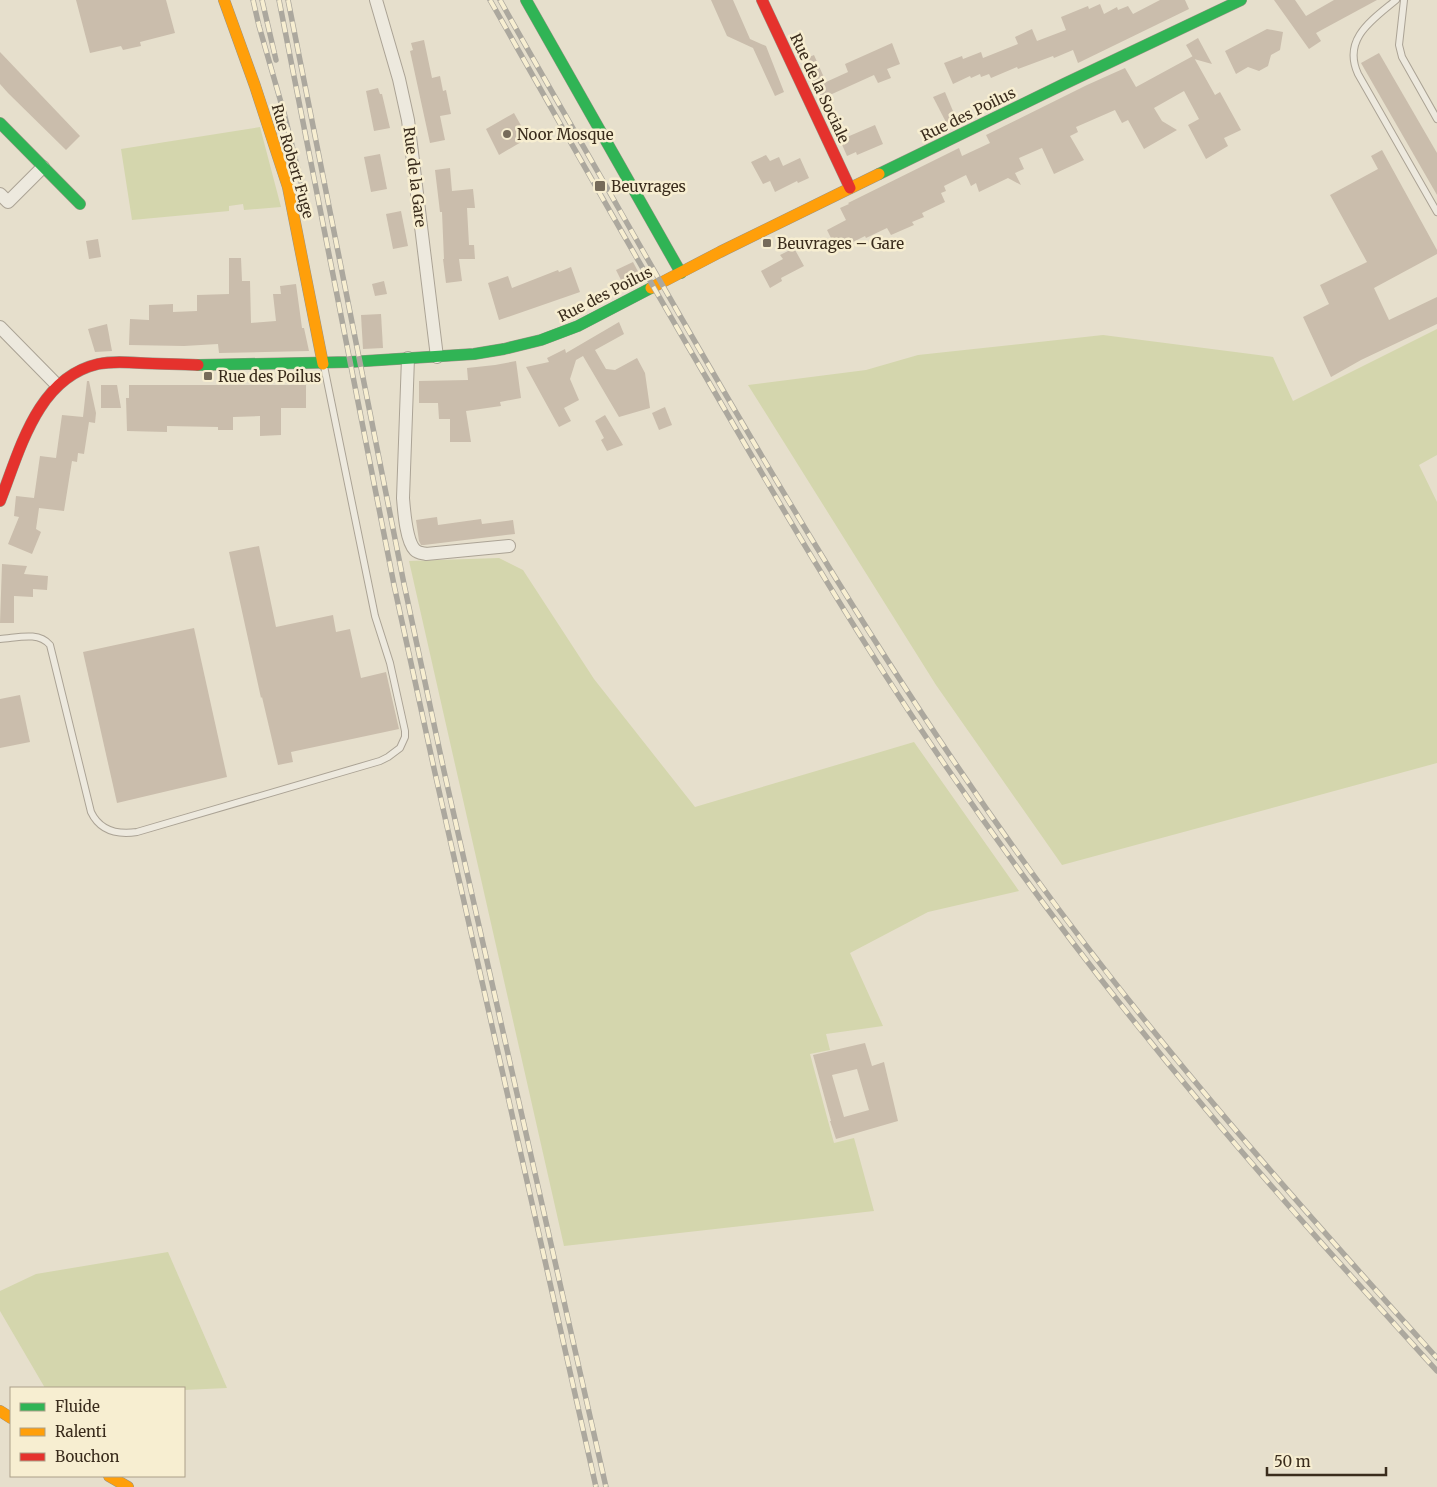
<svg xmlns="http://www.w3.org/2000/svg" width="1437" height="1487" font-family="Merriweather,serif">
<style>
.green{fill:#d4d6ad}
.building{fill:#cabdac;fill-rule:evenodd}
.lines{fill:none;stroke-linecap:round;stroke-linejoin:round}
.lane-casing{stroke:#aba395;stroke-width:8}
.street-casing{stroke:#aba395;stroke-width:14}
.fast-casing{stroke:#9a9385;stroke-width:12}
.slow-casing{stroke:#9a9385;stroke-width:12}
.jam-casing{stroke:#9a9385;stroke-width:12}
.lane{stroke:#ede9de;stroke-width:6}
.street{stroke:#ede9de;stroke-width:12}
.fast{stroke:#30b455;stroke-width:11}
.slow{stroke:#ff9f0a;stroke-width:11}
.jam{stroke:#e5322d;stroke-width:11}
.rail-casing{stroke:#aca89e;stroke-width:5.5}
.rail{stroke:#f7eed1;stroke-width:4;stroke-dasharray:11;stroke-linecap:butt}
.poi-dot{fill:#766b5a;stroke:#f7eed1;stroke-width:2}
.labels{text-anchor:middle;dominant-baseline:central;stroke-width:5;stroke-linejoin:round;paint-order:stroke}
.street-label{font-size:15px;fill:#3a2c1c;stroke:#f7eed1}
.poi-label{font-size:15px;fill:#3a2c1c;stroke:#f7eed1;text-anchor:start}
</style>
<rect width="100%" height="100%" fill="#e6dfcc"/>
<!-- green -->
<g class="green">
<polygon points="260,127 281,207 244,210 243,204 229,206 229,211 132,220 121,149"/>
<polygon points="1437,329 1437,455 1419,465 1437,502 1437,763 1062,865 936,685 748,385 866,370 918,355 1103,335 1273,357 1293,401"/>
<polygon points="499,558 523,570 594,679 695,807 914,742 1019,891 928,912 850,953 883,1026 826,1034 830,1050 810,1054 834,1143 854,1138 874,1211 564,1246 409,561"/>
<polygon points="168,1252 227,1388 184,1390 184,1388 45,1388 0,1311 0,1291 36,1274"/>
</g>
<!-- building -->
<g class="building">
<polygon points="76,0 166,0 175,33 140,42 141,46 123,50 121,46 90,53"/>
<polygon points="711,0 733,0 750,39 766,46 784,92 775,96 753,48 727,36"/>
<polygon points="1160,0 1185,0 1189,9 1078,63 1073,50 1054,58 1053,56 1018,69 1017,67 991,78 989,74 981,77 980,74 971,78 970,76 953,84 944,63 962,56 963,59 981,52 983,58 1018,44 1015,37 1032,29 1037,41 1066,30 1061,17 1088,6 1089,9 1100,4 1104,14 1117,7 1118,10 1128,6 1133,14"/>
<polygon points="1274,0 1295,0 1306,16 1334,0 1377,0 1316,33 1321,41 1309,49"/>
<polygon points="1267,29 1283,32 1280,50 1271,55 1268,66 1259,71 1248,67 1236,74 1225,51"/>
<polygon points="1198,38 1212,64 1194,59 1186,45"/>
<polygon points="424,40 432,78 440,76 443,91 446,90 451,114 440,116 445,140 430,143 410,51 413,50 411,43"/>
<polygon points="892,43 900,64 887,69 891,78 878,83 874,75 821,99 802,60 814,55 826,82 848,72 845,64"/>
<polygon points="0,52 80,136 66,150 8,93 0,84"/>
<polygon points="1379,53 1437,153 1437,195 1361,63"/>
<polygon points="1193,56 1215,95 1220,92 1241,130 1224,138 1228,146 1206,159 1188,125 1199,119 1184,91 1154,108 1162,121 1177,130 1144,149 1128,120 1122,123 1115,110 1076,127 1078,132 1070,136 1084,160 1054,174 1042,148 1019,158 1024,169 1015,173 1021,185 1008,178 979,192 976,183 971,186 966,175 944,186 946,191 941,193 945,202 922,213 924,217 912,222 914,225 891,235 887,228 866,238 865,236 837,250 827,230 846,220 840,208 849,204 848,203 959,148 962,156 990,143 986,135 1087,85 1125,68 1136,87"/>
<polygon points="378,88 380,94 382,94 390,128 374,131 366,91"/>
<polygon points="945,92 958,123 949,128 933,97"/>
<polygon points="514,113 528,138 499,155 486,129"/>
<polygon points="875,125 883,144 857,155 856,152 847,156 840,140"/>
<polygon points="1382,150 1437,250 1437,254 1374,288 1389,320 1437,297 1437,324 1361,360 1331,377 1303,317 1329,304 1320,285 1367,262 1330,195 1378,169 1371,156"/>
<polygon points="380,154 387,189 371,192 364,157"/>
<polygon points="766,155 770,161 779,157 783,166 800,158 809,178 798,183 797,181 775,192 770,181 763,184 751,162"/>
<polygon points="450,168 452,191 473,189 475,208 467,208 469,245 474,245 475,259 459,259 462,281 446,283 443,259 444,259 442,212 440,212 435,170"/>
<polygon points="401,211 408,246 393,249 386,214"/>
<polygon points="98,239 101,257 89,259 86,241"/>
<polygon points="794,248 804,266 781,278 782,281 770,288 761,271 783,259 780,255"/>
<polygon points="229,258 241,258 242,281 250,281 251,323 276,321 273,294 281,294 280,286 296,284 302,328 304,328 309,351 219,353 218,344 184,346 129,345 130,319 149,320 149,305 173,304 173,312 197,311 197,295 229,294"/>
<polygon points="633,262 642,279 625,288 616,270"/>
<polygon points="571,267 580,292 499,320 488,283 508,276 512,288 558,270 559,272"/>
<polygon points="384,281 387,294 375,296 372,284"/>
<polygon points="381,314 383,348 363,349 361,315"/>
<polygon points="619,322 624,334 595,350 606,369 615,370 637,358 645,373 650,408 619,417 583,356 576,360 570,379 579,400 564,408 571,421 559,427 526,367 549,362 547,358 565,349 566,353"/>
<polygon points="107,324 112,351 95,352 88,329"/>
<polygon points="516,361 521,398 500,402 501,406 466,411 471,442 450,442 450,419 439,419 438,403 419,403 419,381 468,380 467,368 495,365"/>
<polygon points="87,381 89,381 96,413 95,423 89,422 84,454 78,453 77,462 72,461 64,511 39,508 36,529 41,532 32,554 8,544 19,517 14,516 16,496 34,498 40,456 56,458 62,415 83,417"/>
<polygon points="101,385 117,385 121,408 101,408"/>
<polygon points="129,385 306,385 306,408 281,408 281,435 260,436 260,416 233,417 233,430 218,430 218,427 167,426 167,432 127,431 126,398 129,398"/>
<polygon points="665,407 672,425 659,430 652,413"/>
<polygon points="605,415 623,445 607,451 601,440 604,438 595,421"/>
<polygon points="437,517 438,525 481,519 482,524 513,520 515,534 424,545 421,545 419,541 416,520"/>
<polygon points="259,546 276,627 333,615 336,632 350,629 361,678 386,672 399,729 291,752 293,762 278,765 262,697 261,698 229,552"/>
<polygon points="2,564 27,566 24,574 48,576 47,590 33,589 33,597 14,596 14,623 0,623"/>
<polygon points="194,628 227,777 117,803 83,652"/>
<polygon points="20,695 30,742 0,748 0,699"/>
<path d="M865,1043l7,23 12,-4 14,59 -62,18 -6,-18h1l-18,-66zM857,1069l12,41 -25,7 -12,-42z"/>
</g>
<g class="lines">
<defs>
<g id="lane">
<path d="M1396,0c-24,20 -54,39 -38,74l79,138"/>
<polyline points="1404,0 1399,45 1402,57 1437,119"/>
<path d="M0,639c17,-1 38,-8 50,6l41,167c9,19 26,23 46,20l243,-71 8,-4 12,-9 5,-11v-6l-15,-68 -15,-47 -51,-250"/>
</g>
<g id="street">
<polyline points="376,0 399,79 408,120 437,357"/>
<polyline points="0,194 8,202 43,167"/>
<polyline points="0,327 57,385"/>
<path d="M408,358l-5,140c1,12 3,43 12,52 3,3 7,3 11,4l83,-8"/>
</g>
<g id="fast">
<polyline points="526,0 681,273"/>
<polyline points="0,123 80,204"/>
<polyline points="879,174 1064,84 1241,0"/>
<polyline points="198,365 350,362 474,354 504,349 541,340 578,326 651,288"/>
</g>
<g id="slow">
<polyline points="224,0 255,86 288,187 323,364"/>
<polyline points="651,288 720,252 879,174"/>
<polyline points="0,1411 11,1418"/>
<polyline points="109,1476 128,1487"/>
</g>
<g id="jam">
<polyline points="762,0 850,188"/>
<path d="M0,501c20,-51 37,-123 98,-137 14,-3 28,-2 42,-1 20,1 39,1 58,2"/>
</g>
</defs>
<!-- lane casing -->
<use href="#lane" class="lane-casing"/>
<!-- street casing -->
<use href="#street" class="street-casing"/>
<!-- fast casing -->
<use href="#fast" class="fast-casing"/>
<!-- slow casing -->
<use href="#slow" class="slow-casing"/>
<!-- jam casing -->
<use href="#jam" class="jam-casing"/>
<!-- lane -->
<use href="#lane" class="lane"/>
<!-- street -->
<use href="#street" class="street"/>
<!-- fast -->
<use href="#fast" class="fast"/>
<!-- slow -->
<use href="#slow" class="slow"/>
<!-- jam -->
<use href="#jam" class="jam"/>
<defs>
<g id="rail">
<polyline points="253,0 259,26 284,113 304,194"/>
<polyline points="262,0 276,60"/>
<polyline points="279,0 394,585 435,773 596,1487"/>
<polyline points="288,0 404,584 444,771 606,1487"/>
<path d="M490,0c72,127 143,253 217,379 70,121 141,242 219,358 86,128 179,252 278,370 75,90 154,177 233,264"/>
<path d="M500,0c39,70 80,140 119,209 129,227 260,453 413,664 124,171 264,329 405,485"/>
</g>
</defs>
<!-- rail casing -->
<use href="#rail" class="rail-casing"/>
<!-- rail -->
<use href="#rail" class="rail"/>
</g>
<!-- markers -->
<g class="poi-dot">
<circle cx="507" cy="134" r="5"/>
<rect x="594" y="180" width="12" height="12" rx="2.5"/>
<rect x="762" y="238" width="10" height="10" rx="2.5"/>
<rect x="203" y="371" width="10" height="10" rx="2.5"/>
</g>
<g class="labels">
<!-- street labels -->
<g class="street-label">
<text transform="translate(820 88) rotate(65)">Rue de la Sociale</text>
<text transform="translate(968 114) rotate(-26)">Rue des Poilus</text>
<text transform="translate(293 161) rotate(74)">Rue Robert Fuge</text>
<text transform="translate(415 177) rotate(83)">Rue de la Gare</text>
<text transform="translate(605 294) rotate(-27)">Rue des Poilus</text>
</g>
<!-- poi labels -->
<g class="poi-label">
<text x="517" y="134">Noor Mosque</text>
<text x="611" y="186">Beuvrages</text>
<text x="777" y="243">Beuvrages – Gare</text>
<text x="218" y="376">Rue des Poilus</text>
</g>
</g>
<!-- legend -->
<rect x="10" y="1387" width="175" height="90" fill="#f7eed1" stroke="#aba089"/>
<rect x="20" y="1403" width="25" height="8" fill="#30b455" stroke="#aba089"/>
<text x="55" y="1412" font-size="15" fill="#3a2c1c">Fluide</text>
<rect x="20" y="1428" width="25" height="8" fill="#ff9f0a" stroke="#aba089"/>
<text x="55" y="1437" font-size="15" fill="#3a2c1c">Ralenti</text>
<rect x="20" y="1453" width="25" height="8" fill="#e5322d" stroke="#aba089"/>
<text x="55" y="1462" font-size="15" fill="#3a2c1c">Bouchon</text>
<!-- scale -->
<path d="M1267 1467v8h119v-8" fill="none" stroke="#3a2c1c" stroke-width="2.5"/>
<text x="1274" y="1467" font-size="15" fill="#3a2c1c" stroke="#f7eed1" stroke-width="4" paint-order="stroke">50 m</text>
</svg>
